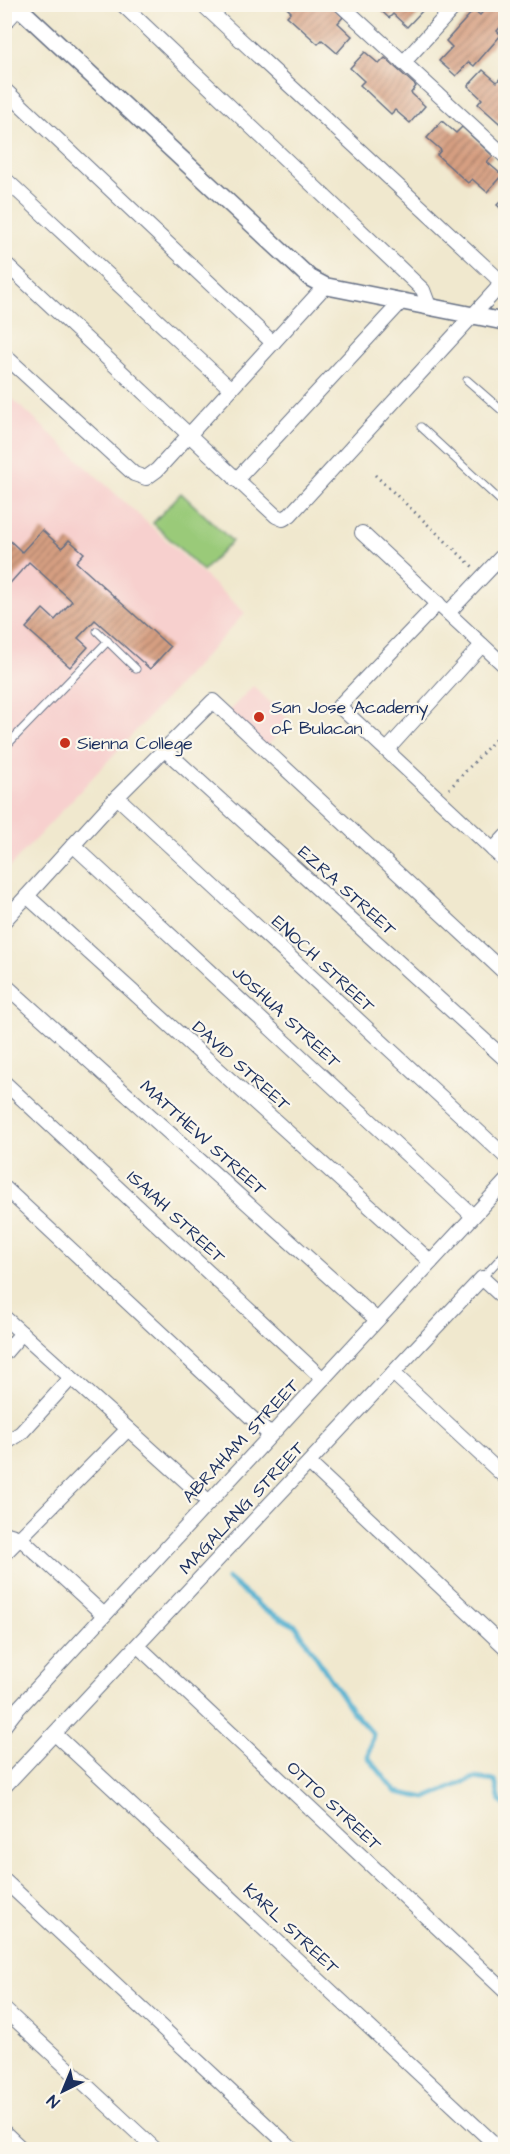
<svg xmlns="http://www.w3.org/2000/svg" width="510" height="2154" font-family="'Architects Daughter',sans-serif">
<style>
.built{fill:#f7d0ce}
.garden{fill:#9aca79;stroke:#5a7c6c;stroke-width:1.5}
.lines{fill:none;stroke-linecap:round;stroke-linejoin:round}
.stream{stroke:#52b0d0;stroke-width:5}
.building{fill:url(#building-hatch)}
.service-casing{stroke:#667085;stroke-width:9}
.minor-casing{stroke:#667085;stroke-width:16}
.tertiary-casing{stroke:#667085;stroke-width:19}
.path{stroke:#667085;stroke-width:3;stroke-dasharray:1.5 4.5;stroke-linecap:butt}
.service{stroke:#fff;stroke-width:7}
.minor{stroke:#fff;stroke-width:14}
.tertiary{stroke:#fff;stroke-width:16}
.poi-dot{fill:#c8321e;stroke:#fbf7ec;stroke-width:2}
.labels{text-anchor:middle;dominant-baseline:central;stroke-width:4.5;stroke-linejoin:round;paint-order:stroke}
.poi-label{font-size:18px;fill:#1b2f5e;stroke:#fbf7ec;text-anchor:start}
.street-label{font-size:18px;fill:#1b2f5e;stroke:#fbf7ec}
</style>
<defs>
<pattern id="building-hatch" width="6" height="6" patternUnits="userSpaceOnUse" patternTransform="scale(1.5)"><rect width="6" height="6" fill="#d69f81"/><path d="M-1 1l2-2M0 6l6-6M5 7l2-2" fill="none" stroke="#ad826d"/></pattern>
</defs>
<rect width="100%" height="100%" fill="#fbf7ec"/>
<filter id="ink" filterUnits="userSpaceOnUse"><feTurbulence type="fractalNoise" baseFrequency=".0167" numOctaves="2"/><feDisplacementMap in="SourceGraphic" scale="12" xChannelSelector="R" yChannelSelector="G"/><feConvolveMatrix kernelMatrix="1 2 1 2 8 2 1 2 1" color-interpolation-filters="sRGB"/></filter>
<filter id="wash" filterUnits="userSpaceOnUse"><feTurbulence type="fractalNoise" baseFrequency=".008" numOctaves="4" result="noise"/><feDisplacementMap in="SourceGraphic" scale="24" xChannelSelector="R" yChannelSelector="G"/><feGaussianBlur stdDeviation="1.35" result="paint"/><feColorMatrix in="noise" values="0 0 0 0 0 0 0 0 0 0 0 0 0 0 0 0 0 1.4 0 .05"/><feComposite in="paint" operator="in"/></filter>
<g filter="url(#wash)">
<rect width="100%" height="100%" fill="#f0e8ce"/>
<!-- built -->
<g class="built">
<polygon points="4,391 245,613 5,872 4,872"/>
<polygon points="253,686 290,721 265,748 227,713"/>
</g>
<!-- garden -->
<polygon class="garden" points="181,493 232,541 203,571 153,523"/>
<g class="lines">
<!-- stream -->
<polyline class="stream" points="228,1579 265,1610 296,1626 351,1710 373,1734 368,1757 396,1792 426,1798 474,1778 495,1781 500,1801 506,1806"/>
</g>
<g id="blocks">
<!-- building -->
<g class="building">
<polygon points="283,4 330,4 343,17 338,23 352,36 337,53 322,40 318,44 287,16 291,12"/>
<polygon points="374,4 416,4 423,10 407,27 393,14 389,18"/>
<polygon points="490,4 497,4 506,12 506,21 497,31 501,35 474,66 469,62 456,76 439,61 452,47 446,41 474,10 480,15"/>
<polygon points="365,52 379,64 385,58 416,86 411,93 425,106 410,123 395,110 391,114 360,85 364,81 350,68"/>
<polygon points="483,70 497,82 502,76 506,79 506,129 478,104 482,99 468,86"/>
<polygon points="442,121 456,133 462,127 493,156 487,162 502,175 487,192 472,179 468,183 437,155 441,150 427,138"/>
<polygon points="506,196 506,213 497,205"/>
<polygon points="42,530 62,548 69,540 84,553 76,562 170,647 150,669 95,620 78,638 88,647 70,667 26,628 43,609 55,620 72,601 29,562 4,590 4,539 6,537 22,552"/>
</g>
</g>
</g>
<g filter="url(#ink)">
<use href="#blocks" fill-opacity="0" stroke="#667085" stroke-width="1.5"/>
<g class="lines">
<defs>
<g id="service">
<polyline points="467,380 506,414"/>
<polyline points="421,427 506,506"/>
<polyline points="97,631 136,669"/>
<polyline points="4,748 108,641"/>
<polyline points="482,1278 506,1252"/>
</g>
<g id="minor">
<polyline points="122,4 423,290 429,306"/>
<polyline points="340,4 506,157"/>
<polyline points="4,24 22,4"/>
<polyline points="403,63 457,4"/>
<polyline points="4,89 273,343"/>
<polyline points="4,178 231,389"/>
<polyline points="4,262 276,516 283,519 290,515 497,289 499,283 496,277 202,4"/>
<polyline points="4,355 134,474 146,478 157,470 325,286"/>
<polyline points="236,480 402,301"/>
<polyline points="362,533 506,667"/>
<polyline points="438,603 339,706 506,862"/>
<polyline points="448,613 506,552"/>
<polyline points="163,748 506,1060"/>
<polyline points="387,750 482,645"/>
<polyline points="117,797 506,1157"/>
<polyline points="73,845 473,1216"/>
<polyline points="493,850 506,836"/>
<polyline points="27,896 431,1262"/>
<polyline points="4,921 117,797 213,701 506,974"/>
<polyline points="4,984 377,1320"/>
<polyline points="4,1082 323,1379"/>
<polyline points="4,1187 270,1435"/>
<polyline points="4,1317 209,1502"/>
<polyline points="4,1354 22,1333"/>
<polyline points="393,1373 506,1478"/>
<polyline points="4,1444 21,1433 71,1378"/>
<polyline points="309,1463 506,1648"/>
<polyline points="4,1533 20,1538 104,1615"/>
<polyline points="4,1554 128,1429"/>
<polyline points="138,1646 506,1992"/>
<polyline points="4,1726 14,1713 506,1181"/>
<polyline points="56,1735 501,2150"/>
<polyline points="4,1787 482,1278 506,1300"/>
<polyline points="4,1880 293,2150"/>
<polyline points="4,2009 156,2150"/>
<polyline points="4,2132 23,2150"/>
</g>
<polyline id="tertiary" points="15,4 310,278 325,286 506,322"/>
</defs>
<!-- service casing -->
<use href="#service" class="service-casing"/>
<!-- minor casing -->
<use href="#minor" class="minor-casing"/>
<!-- tertiary casing -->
<use href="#tertiary" class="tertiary-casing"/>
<!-- path -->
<g class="path">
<polyline points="375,475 473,567"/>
<polyline points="449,789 506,728"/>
</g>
<!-- service -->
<use href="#service" class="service"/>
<!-- minor -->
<use href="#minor" class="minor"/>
<!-- tertiary -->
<use href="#tertiary" class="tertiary"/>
</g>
</g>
<!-- markers -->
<g class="poi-dot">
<circle cx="259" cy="717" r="6"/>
<circle cx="65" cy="743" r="6"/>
</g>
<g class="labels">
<!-- poi labels -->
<g class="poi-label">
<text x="271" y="707">San Jose Academy<tspan x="271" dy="21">of Bulacan</tspan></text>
<text x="77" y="743">Sienna College</text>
</g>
<!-- street labels -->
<g class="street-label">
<text transform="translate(347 891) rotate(42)">EZRA STREET</text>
<text transform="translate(323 964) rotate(43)">ENOCH STREET</text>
<text transform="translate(286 1017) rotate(43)">JOSHUA STREET</text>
<text transform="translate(241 1066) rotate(42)">DAVID STREET</text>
<text transform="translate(203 1138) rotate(42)">MATTHEW STREET</text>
<text transform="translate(176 1217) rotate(43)">ISAIAH STREET</text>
<text transform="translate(241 1441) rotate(-47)">ABRAHAM STREET</text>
<text transform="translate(242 1508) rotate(-47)">MAGALANG STREET</text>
<text transform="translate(334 1806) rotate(43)">OTTO STREET</text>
<text transform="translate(291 1929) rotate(43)">KARL STREET</text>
</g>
</g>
<!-- margin -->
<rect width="510" height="2154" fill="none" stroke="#fbf7ec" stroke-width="24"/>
<!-- north arrow -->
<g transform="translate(63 2091) rotate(223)" stroke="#fbf7ec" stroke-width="4.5" paint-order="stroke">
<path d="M0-4.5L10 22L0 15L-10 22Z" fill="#1b2f5e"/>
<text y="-9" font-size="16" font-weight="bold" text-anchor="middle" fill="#1b2f5e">N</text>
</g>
</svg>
